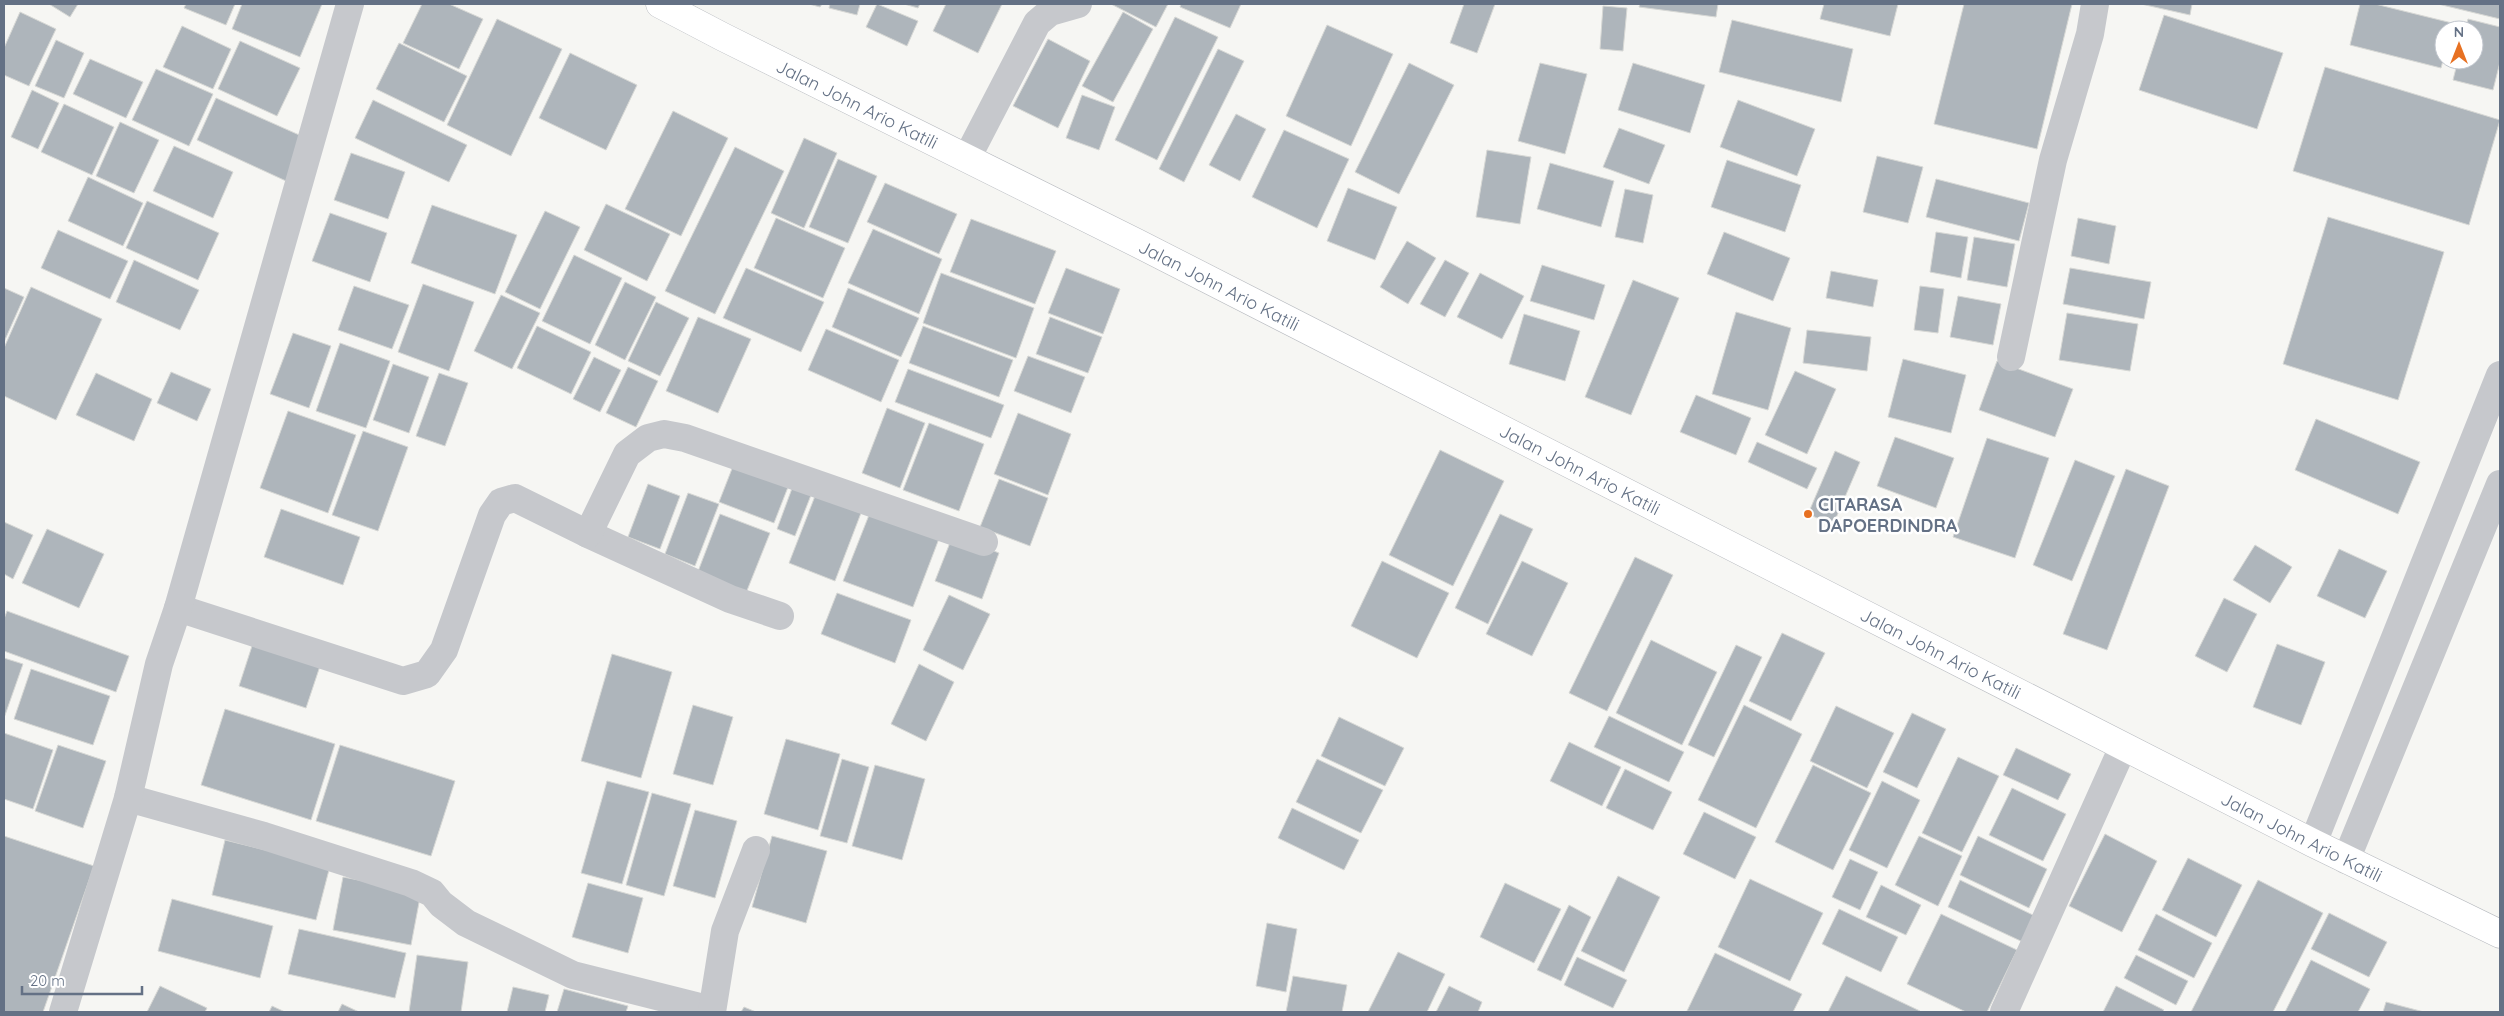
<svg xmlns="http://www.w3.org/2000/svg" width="2504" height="1016" font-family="Quicksand,sans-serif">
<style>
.building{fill:#aeb5bb;stroke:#d7d8d5}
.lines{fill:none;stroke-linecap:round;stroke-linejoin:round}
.major-casing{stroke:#b8bbc0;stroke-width:29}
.minor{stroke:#c6c8cc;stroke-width:28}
.major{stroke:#fff;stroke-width:28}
.poi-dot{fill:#e77122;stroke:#fff;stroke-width:2}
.labels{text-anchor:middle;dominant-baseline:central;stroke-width:5;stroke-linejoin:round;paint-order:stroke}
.street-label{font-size:18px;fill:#647185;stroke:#fff}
.poi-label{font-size:18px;font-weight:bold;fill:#647185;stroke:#fff;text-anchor:start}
</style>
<rect width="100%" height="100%" fill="#f6f6f3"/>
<!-- building -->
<g class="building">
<polygon points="49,4 78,4 70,17"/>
<polygon points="186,4 235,4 226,25 184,8"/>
<polygon points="242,4 322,4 300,57 232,29"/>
<polygon points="422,4 449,4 483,19 459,69 403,43"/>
<polygon points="809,4 822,4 820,7"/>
<polygon points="830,4 860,4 857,15 829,8"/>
<polygon points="877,4 918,21 907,46 866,27"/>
<polygon points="904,4 920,4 918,8"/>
<polygon points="946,4 1002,4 978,53 933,31"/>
<polygon points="1111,4 1168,4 1156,27"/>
<polygon points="1181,4 1241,4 1230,28 1180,7"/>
<polygon points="1464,4 1495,4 1477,53 1450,43"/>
<polygon points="1640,4 1718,4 1716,17 1639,7"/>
<polygon points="1824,4 1898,4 1890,36 1820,19"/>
<polygon points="1964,4 2072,4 2037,149 1934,124"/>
<polygon points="2141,4 2192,4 2190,15"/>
<polygon points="2360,4 2375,4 2452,23 2451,30 2444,30 2444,57 2441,68 2350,45"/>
<polygon points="2438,4 2500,4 2500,19"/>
<polygon points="1603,6 1627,8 1623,51 1600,49"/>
<polygon points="20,12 56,29 29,86 4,75 4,48"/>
<polygon points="1123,12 1153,29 1113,102 1082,86"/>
<polygon points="2164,15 2283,53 2257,129 2139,90"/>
<polygon points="1175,17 1218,37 1157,160 1115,140"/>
<polygon points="497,19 562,49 511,156 447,125"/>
<polygon points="2468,19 2500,27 2500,62 2493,90 2453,80 2458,60 2474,60 2474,30 2465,30"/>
<polygon points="1732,20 1853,49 1841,102 1719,72"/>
<polygon points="1327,25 1393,54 1351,146 1286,116"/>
<polygon points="182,26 231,49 213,89 163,67"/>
<polygon points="1048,39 1090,61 1058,128 1013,106"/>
<polygon points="56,40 84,53 64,98 35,86"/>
<polygon points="240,41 300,68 277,116 218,89"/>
<polygon points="399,43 467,76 444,122 376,89"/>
<polygon points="1218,49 1244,61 1184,182 1159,169"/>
<polygon points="570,53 637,85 606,150 539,118"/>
<polygon points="90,59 143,82 126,118 73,94"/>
<polygon points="1409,63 1454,85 1399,194 1355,172"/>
<polygon points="1540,63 1587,74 1565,154 1518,141"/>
<polygon points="1633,63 1705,85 1690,133 1618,110"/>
<polygon points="2325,67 2500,120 2469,225 2293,171"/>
<polygon points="156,69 213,94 189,146 132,120"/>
<polygon points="32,90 59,103 38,149 11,137"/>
<polygon points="1082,95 1115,107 1099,150 1066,138"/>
<polygon points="216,98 306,138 286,181 197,140"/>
<polygon points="373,100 467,145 449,182 355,138"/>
<polygon points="1738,100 1815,129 1797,176 1720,147"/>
<polygon points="64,104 114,127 92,175 41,152"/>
<polygon points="673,111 728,138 681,236 625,209"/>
<polygon points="1236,114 1266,129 1240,181 1209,165"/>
<polygon points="120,122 159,140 134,193 96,176"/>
<polygon points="1619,128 1665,145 1649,184 1603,167"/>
<polygon points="1284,130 1349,159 1317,228 1252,197"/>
<polygon points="804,138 837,153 804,228 771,213"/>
<polygon points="174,146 233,172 213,218 153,191"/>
<polygon points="735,147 784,171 715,314 665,291"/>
<polygon points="1487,150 1531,157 1520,224 1476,217"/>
<polygon points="351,153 405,172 388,219 334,200"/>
<polygon points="1877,156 1923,167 1908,223 1863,212"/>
<polygon points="838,159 877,176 848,243 809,227"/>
<polygon points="1727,160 1801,185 1785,232 1711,207"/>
<polygon points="1550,163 1614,181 1601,227 1537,209"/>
<polygon points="88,177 143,203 123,246 68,221"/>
<polygon points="1936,179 2029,203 2019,241 1926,217"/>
<polygon points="885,183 957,214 939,254 867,222"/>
<polygon points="1348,188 1397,207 1375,260 1327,241"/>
<polygon points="1625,189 1653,195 1643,243 1615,237"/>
<polygon points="147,201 219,233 198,280 126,248"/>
<polygon points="606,204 670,234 647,281 584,250"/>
<polygon points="432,205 517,235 495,294 411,263"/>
<polygon points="545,211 580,227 540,309 505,292"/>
<polygon points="330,213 387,233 370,282 312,261"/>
<polygon points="2328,217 2444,252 2398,400 2283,364"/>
<polygon points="776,218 845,248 823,298 754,268"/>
<polygon points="2078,218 2116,226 2109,264 2071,256"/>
<polygon points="971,219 1056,251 1035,304 950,272"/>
<polygon points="873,229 942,259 919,314 848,283"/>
<polygon points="58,230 128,261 110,299 41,268"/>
<polygon points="1724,232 1790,258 1773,301 1707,274"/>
<polygon points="1936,232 1968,237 1961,278 1930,272"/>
<polygon points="1974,237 2015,244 2007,287 1967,280"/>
<polygon points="1407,241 1436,258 1408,304 1380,287"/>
<polygon points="574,255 622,278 590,344 542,321"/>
<polygon points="134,260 199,290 180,330 116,302"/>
<polygon points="1445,260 1469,273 1445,317 1420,304"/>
<polygon points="1542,265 1605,285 1594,320 1530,301"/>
<polygon points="746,268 824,302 801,352 723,318"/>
<polygon points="1066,268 1120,289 1103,334 1048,313"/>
<polygon points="2070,268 2151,282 2144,319 2063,304"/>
<polygon points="1831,271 1878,280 1873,307 1826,298"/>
<polygon points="941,273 1034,308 1016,358 923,323"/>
<polygon points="1480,273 1524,296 1502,339 1457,317"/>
<polygon points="1633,280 1679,298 1631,415 1585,397"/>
<polygon points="625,282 656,297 625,360 595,345"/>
<polygon points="423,284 474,302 449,371 398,352"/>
<polygon points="354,286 409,305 392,349 338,330"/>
<polygon points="1920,286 1944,289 1938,333 1914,330"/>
<polygon points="31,287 102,319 56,420 4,396 4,348"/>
<polygon points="4,288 24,297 4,342"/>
<polygon points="848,288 919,318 901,357 832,327"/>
<polygon points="501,295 540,313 512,369 474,351"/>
<polygon points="1958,296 2001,304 1993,345 1950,337"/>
<polygon points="656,302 689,318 660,376 628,361"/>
<polygon points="1736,312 1791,328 1768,410 1712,394"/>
<polygon points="2067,313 2138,324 2130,371 2059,360"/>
<polygon points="1524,314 1580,331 1565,381 1509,364"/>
<polygon points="698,317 751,339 718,413 666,391"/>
<polygon points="1050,317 1102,337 1088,373 1036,354"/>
<polygon points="537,326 591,352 571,394 517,368"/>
<polygon points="923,326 1013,360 999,397 909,363"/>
<polygon points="826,329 899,360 881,402 808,370"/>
<polygon points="1807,330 1871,337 1867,371 1803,363"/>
<polygon points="293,333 331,346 309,408 270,394"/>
<polygon points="340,343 390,361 366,428 316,411"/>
<polygon points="1028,356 1085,377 1071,413 1014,391"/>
<polygon points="594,357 621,370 600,412 573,399"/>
<polygon points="1903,359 1966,375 1951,433 1888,417"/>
<polygon points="1997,361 2073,389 2055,437 1979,410"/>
<polygon points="393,364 429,377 409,433 373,420"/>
<polygon points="628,367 658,381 636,427 606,413"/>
<polygon points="908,369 1004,405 991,438 895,402"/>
<polygon points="1795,371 1836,389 1807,454 1765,435"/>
<polygon points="171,372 211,389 197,421 157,403"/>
<polygon points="96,373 152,399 134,441 76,415"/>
<polygon points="439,373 468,383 445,446 416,436"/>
<polygon points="1696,395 1751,418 1736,455 1680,432"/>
<polygon points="887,408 925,423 900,488 862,473"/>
<polygon points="288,411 356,435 328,513 260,488"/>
<polygon points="1018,413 1071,434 1048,495 994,474"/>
<polygon points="2316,419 2420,462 2398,514 2295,470"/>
<polygon points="929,423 984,444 959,511 903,490"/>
<polygon points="363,431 408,447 378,531 332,515"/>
<polygon points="1895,437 1954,458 1936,508 1877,486"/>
<polygon points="1987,438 2049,458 2015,558 1953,537"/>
<polygon points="1757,442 1817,468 1807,489 1748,462"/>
<polygon points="1440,450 1504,481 1453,586 1389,555"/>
<polygon points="1835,451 1860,462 1833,525 1808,514"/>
<polygon points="2075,460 2115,476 2072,581 2033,565"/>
<polygon points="735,461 790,482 774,523 719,502"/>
<polygon points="2126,469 2169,486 2107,650 2063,634"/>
<polygon points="999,479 1048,498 1030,546 980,527"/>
<polygon points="794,483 813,490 795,536 777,529"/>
<polygon points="648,484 680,496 660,549 628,537"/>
<polygon points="688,493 719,504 695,566 665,554"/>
<polygon points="815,496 861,513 835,581 789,563"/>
<polygon points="281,509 360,537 343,585 264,557"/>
<polygon points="871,510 940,536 913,607 843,581"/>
<polygon points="720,514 770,533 746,593 697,574"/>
<polygon points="1500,514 1533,529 1488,624 1455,608"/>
<polygon points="4,522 33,535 13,579 4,574"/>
<polygon points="47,529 104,554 79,608 22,583"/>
<polygon points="953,535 999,553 982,599 935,581"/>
<polygon points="2255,545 2292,567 2270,603 2233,580"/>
<polygon points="2339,549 2387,571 2365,618 2317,596"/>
<polygon points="1635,557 1673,575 1607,711 1569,693"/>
<polygon points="1382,561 1449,593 1417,658 1351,626"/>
<polygon points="1522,561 1568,583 1532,656 1486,634"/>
<polygon points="837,593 911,620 895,663 821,634"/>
<polygon points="949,595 990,614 963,670 923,650"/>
<polygon points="2224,598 2257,614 2227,672 2195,656"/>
<polygon points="7,611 129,656 116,692 4,651 4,619"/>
<polygon points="1782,633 1825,653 1791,721 1749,701"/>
<polygon points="1651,640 1717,672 1682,745 1616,713"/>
<polygon points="253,643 320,666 306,708 239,686"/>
<polygon points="2277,644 2325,662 2301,725 2253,707"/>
<polygon points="1736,645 1762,657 1714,757 1688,745"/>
<polygon points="612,654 672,672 641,778 581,761"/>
<polygon points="4,658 23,664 4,718"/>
<polygon points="919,664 954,682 926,741 891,724"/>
<polygon points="31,669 110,696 93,745 14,719"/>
<polygon points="693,705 733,717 713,785 673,774"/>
<polygon points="1744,705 1802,734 1756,828 1698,800"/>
<polygon points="1836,706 1894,733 1867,788 1810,761"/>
<polygon points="225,709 335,744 311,820 201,785"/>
<polygon points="1912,713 1946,729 1917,788 1883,772"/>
<polygon points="1609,716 1684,752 1669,782 1594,747"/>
<polygon points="1339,717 1404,748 1385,786 1321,756"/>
<polygon points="4,733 53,750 33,809 4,799"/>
<polygon points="786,739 840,754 818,830 764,814"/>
<polygon points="1569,742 1621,767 1602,806 1550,781"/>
<polygon points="58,745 106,761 83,828 35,811"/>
<polygon points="340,745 455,781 431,856 316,821"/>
<polygon points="2016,748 2071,774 2058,800 2003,775"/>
<polygon points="1958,757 1999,776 1962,852 1922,833"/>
<polygon points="842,759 869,767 847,843 820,836"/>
<polygon points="1317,759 1383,790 1361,833 1296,802"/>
<polygon points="875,765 925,779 902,860 852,846"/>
<polygon points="1813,765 1871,793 1833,870 1775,842"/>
<polygon points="1625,769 1672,792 1653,830 1606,808"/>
<polygon points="607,781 649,792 622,884 581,873"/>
<polygon points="1882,781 1920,800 1887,868 1849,850"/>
<polygon points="2012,788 2066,814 2043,861 1989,835"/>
<polygon points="652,793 691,804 664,896 626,885"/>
<polygon points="1292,808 1359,840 1344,870 1278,838"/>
<polygon points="695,810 737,821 715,898 673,886"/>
<polygon points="1704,812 1756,837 1735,879 1683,854"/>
<polygon points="2105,834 2157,861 2122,932 2069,906"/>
<polygon points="4,836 94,866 43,1012 4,1012"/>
<polygon points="772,836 827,851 806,923 752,907"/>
<polygon points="1919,836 1962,856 1938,906 1895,885"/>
<polygon points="1978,836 2047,869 2029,908 1960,875"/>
<polygon points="225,840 330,866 316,920 212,895"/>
<polygon points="2188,858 2242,885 2216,937 2162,910"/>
<polygon points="1850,859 1878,872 1860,910 1832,897"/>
<polygon points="1618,876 1660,897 1624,972 1581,951"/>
<polygon points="343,877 421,892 411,945 333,930"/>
<polygon points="1750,879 1823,913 1790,981 1718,947"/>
<polygon points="1960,880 2037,917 2025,943 1948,907"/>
<polygon points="2258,880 2323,913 2273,1012 2191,1012"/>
<polygon points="588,883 643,898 628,953 572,937"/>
<polygon points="1505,883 1561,909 1534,963 1480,937"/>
<polygon points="1881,885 1921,905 1906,935 1866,917"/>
<polygon points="172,899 273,926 260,978 158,951"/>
<polygon points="1569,905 1591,917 1561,981 1537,970"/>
<polygon points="1839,909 1898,937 1881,972 1822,944"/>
<polygon points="2329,913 2387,942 2369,977 2311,949"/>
<polygon points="1941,914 2017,950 1987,1012 1966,1012 1907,984"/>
<polygon points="2156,914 2212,943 2194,978 2138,950"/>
<polygon points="1267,923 1297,929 1286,992 1256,986"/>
<polygon points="299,929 406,953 395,998 288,974"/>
<polygon points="1398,952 1445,974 1427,1012 1368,1012"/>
<polygon points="1715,953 1802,994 1793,1012 1687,1011"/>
<polygon points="417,955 468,962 461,1012 409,1012"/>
<polygon points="2136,955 2188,981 2176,1005 2124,978"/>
<polygon points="1577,957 1627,980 1613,1008 1564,985"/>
<polygon points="2311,960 2370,989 2358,1012 2285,1012"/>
<polygon points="1293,976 1347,985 1342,1012 1286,1012"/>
<polygon points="1846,976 1920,1011 1919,1012 1828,1012"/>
<polygon points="160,986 207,1008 205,1012 147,1012"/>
<polygon points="1449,986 1482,1002 1478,1012 1436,1012"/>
<polygon points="2116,986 2164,1010 2162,1012 2103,1012"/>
<polygon points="513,987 549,995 545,1012 507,1012"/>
<polygon points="564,989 628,1006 626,1012 557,1012"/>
<polygon points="2386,1002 2424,1012 2383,1012"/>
<polygon points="342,1004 359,1012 338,1012"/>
<polygon points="272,1006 285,1012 269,1012"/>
<polygon points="744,1007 756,1012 741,1012"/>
</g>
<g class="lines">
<defs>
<g id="major">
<path id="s1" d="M660,4l63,33 414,206 1176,600 187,91"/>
</g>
</defs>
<!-- major casing -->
<use href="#major" class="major-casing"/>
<!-- minor -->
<g class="minor">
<polyline points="967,158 1037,23 1050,12 1078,4"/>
<polyline points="2011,357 2053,160 2090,34 2095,4"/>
<polyline points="588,534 730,599 780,616"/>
<polyline points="178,608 403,681 427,674 444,650 492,515 501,502 515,498 588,534 627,454 648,438 664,434 685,438 984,542"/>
<polyline points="128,798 264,836 411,883 432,893 441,904 466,923 573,975 712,1010"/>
<polyline points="2313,843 2500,375"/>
<polyline points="2346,860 2500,484"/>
<polyline points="63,1012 128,798 159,664 178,608 350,4"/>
<polyline points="712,1012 725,931 756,850"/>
<polyline points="2004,1012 2123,747"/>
</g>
<!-- major -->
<use href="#major" class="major"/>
</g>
<!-- markers -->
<circle class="poi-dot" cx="1808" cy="514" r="5"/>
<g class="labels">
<!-- street labels -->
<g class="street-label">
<text stroke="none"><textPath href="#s1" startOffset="221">Jalan John Ario Katili</textPath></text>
<text stroke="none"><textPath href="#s1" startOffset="626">Jalan John Ario Katili</textPath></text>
<text stroke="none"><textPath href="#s1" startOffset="1031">Jalan John Ario Katili</textPath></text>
<text stroke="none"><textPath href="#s1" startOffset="1436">Jalan John Ario Katili</textPath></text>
<text stroke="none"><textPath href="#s1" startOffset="1841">Jalan John Ario Katili</textPath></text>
</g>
<!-- poi labels -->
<g class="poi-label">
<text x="1818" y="504">CITARASA<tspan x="1818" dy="21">DAPOERDINDRA</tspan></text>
</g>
</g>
<!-- border -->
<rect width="2504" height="1016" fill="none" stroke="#647185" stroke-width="10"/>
<!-- north arrow -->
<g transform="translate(2459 45)"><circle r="24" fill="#ffffff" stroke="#c1c6ce"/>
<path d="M0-4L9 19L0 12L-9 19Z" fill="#e77122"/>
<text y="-8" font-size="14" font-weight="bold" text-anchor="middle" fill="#647185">N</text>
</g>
<!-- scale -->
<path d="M22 986v8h120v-8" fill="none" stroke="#647185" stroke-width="2.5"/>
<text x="30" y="986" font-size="15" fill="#647185" stroke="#ffffff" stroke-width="4" paint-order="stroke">20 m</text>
</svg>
